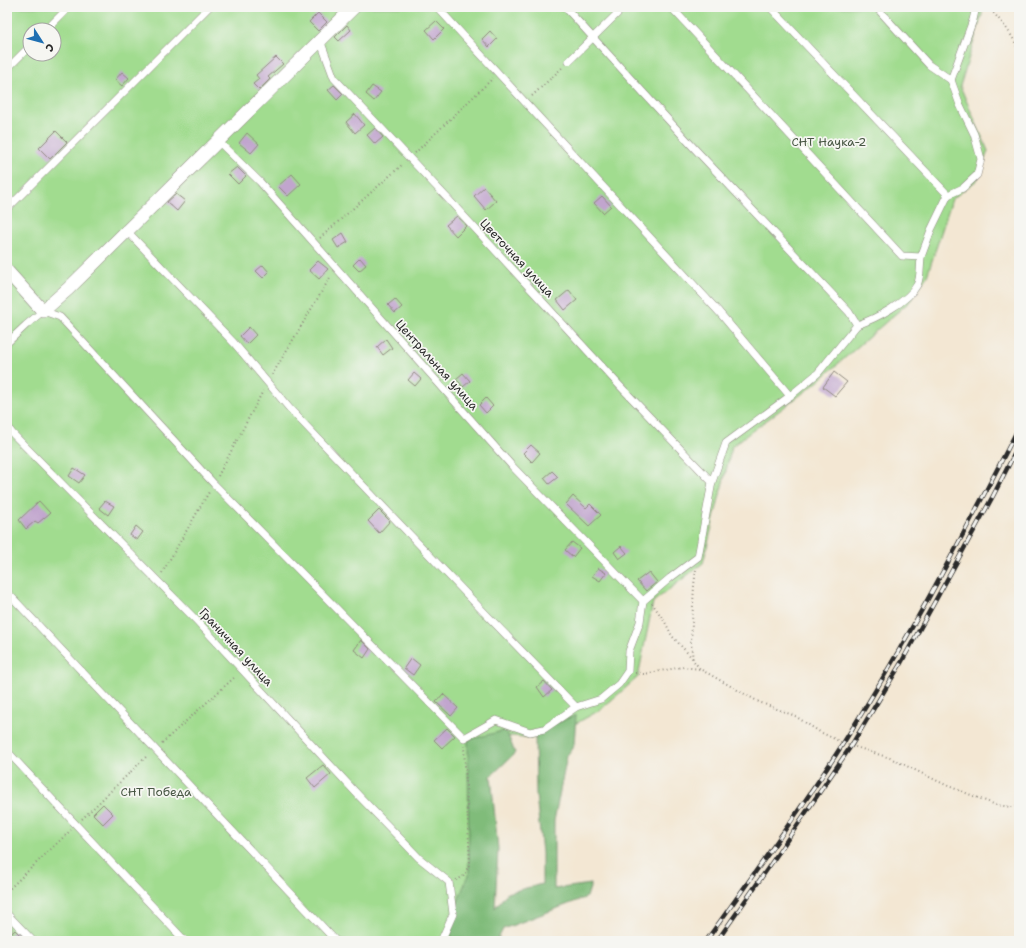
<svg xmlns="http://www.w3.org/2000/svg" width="1026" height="948" font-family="'Shantell Sans',sans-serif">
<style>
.green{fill:#a1dc8f;stroke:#66845d;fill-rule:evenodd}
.forest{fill:#80bc7a;stroke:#567452}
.building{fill:#c1a5ce}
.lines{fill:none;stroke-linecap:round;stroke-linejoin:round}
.service-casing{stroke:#8f897f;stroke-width:8}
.minor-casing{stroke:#8f897f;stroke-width:14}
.path{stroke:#8f897f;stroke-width:2;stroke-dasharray:1 3;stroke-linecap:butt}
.service{stroke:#fff;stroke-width:7}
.minor{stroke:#fff;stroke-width:13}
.rail-casing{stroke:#2b2b2b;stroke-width:4.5}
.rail{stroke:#f6f6f2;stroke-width:3;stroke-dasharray:9;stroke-linecap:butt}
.labels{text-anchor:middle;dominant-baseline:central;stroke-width:3.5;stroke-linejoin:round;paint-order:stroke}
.park-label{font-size:12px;fill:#485744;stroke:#f6f6f2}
.street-label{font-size:12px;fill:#2b2b2b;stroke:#f6f6f2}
</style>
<rect width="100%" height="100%" fill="#f6f6f2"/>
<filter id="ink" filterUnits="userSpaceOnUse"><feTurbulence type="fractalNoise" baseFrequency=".025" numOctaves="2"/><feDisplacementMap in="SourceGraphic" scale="8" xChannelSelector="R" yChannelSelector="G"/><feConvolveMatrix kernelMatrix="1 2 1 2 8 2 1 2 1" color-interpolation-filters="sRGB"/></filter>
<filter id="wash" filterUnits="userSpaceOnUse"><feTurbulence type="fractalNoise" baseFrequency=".012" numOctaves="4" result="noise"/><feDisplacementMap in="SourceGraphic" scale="16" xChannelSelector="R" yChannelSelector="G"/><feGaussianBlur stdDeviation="0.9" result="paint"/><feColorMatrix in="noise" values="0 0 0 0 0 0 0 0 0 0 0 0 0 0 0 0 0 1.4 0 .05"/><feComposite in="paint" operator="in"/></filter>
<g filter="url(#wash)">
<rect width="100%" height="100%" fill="#f3e7d3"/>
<!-- green -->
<path class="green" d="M7,7h975v8l-22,71 28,65 -11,29 -25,19 -25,77 -17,25 -95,83 -83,62 -29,117 -50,39 -15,75 -38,33 -52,29 -35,-3 -37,7 -3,138 -21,60h-445zM30,30h24v24h-24z"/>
<!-- forest -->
<path class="forest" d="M576,715l-2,30 -7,11 -13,65v68l37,-5 -4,13 -84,32 -6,12h-45c-5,-16 9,-50 17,-66l-1,-135 38,-10 9,23 -24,23 7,73 -3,59 12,-15 35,-9v-31l-6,-59 -1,-62z"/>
<g id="blocks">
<!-- building -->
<g class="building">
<polygon points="318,13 327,22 318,31 309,22"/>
<polygon points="436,21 444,29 434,39 426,30"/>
<polygon points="347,25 351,30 339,41 335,37"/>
<polygon points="490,31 497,39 489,47 482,39"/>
<polygon points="276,57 283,64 268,77 270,79 259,90 253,84 259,79 256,75"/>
<polygon points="122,72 129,78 122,86 115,80"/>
<polygon points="334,85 343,94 337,100 328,90"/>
<polygon points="372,86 381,92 374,101 366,94"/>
<polygon points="355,114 364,125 355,133 346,122"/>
<polygon points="375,128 383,137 375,144 367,135"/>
<polygon points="56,131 67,142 50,159 39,148"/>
<polygon points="247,133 259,144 251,153 239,143"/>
<polygon points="237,167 246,176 238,184 228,174"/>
<polygon points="292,174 301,184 288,196 278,186"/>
<polygon points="484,187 496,201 486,210 474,196"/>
<polygon points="176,194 185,201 177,211 167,202"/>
<polygon points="602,196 611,206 603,213 594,203"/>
<polygon points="457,216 466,226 456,236 446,225"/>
<polygon points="343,233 348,242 338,248 333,240"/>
<polygon points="360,258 366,265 359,271 353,265"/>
<polygon points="318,261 328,269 319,279 309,270"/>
<polygon points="263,265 269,272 263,278 256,271"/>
<polygon points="569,290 577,300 565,310 557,300"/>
<polygon points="395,299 402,307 395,313 388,305"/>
<polygon points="249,327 256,335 247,344 240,336"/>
<polygon points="386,339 392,348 383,355 377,347"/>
<polygon points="834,372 847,382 835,396 823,387"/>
<polygon points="414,373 421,379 415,386 408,380"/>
<polygon points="463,373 470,381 463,387 456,379"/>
<polygon points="486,398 493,406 486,413 479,405"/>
<polygon points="531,445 540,453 532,462 523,453"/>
<polygon points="74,468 85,475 79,483 69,476"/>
<polygon points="552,471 558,477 549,484 544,478"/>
<polygon points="573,496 586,508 590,504 601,515 589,526 566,504"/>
<polygon points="39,501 50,513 38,523 35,521 26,529 19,520"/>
<polygon points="105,501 114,506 108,515 99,508"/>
<polygon points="379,510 390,521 379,533 368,521"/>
<polygon points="136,526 143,532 137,540 130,535"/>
<polygon points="572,542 580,548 573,557 565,550"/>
<polygon points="621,546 627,553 619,559 614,552"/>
<polygon points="598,568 606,573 600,581 592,576"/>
<polygon points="649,572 657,582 646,591 637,581"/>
<polygon points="361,640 370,649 364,658 354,650"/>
<polygon points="411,658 420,665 413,675 404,668"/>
<polygon points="544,681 552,690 544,697 537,687"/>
<polygon points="443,694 458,708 451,716 436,702"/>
<polygon points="447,728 455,736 442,748 434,740"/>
<polygon points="323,765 331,774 315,788 307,778"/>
<polygon points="103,804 113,814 103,824 93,814"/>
<polygon points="15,930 24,939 22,941 7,941 7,938"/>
</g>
</g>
</g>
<g filter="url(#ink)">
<use href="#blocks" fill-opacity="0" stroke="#8f897f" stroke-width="1"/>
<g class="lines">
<defs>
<g id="service">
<polyline points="437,7 719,312 790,396"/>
<polyline points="565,7 694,148 849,312 857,325 818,373 790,396 726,443 712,482 698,557 670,578 643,601 640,622 629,651 628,671 619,684 601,699 576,707"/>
<path d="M671,7l231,249 19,1c-1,8 0,21 -4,28 -9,17 -42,34 -60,40"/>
<polyline points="770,7 948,195 931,230 921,257"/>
<polyline points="876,7 929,65 951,80"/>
<polyline points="46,30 69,7"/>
<polyline points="320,40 334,78 449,200 619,385 712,482"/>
<polyline points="569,61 624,7"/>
<polyline points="7,69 30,46"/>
<polyline points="218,141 260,182 512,466 643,601"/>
<polyline points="948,195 963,188 977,175 981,159 974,134 960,105 951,80 973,20 976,7"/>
<polyline points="7,209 209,7"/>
<polyline points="7,343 26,325 43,311 60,317 214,484 464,738 496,720 530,732 544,729 576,707 478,606 290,409 234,343 127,231"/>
<polyline points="7,426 12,433 198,622 360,797 419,858 449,882 453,914 441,941"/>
<polyline points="7,592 336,941"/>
<polyline points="7,751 185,941"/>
<polyline points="7,914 33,941"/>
</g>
<polyline id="minor" points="7,271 43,311 68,289 354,7"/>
</defs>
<!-- service casing -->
<use href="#service" class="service-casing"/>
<!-- minor casing -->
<use href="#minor" class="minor-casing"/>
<!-- path -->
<g class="path">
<path d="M988,7c13,14 26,28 31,46"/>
<polyline points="532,96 564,66"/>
<polyline points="415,153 493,78"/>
<polyline points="320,238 403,164"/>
<polyline points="272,375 331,276"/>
<polyline points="218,476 263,391"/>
<polyline points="696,570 694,585 691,643 693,660 700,669"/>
<polyline points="162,573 209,492"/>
<polyline points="652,603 665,622 672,636 693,659"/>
<polyline points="635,673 644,674 682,667 700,669 759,702 795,716 820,732 843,743 890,758 946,785 996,805 1019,808"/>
<polyline points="162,743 236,676"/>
<polyline points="82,819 148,755"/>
<polyline points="456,880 463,877 470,863 464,746"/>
<polyline points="7,891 71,830"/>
</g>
<!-- service -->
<use href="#service" class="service"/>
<!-- minor -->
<use href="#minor" class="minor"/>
<defs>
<g id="rail">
<path d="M706,941c47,-66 95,-131 138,-199 64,-102 120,-208 175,-315"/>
<polyline points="717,941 766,871 851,746 901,663 993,496 1019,445"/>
</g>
</defs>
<!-- rail casing -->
<use href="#rail" class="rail-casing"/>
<!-- rail -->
<use href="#rail" class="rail"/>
</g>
</g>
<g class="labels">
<!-- park labels -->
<g class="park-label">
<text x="829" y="142">СНТ Наука-2</text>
<text x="156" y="792">СНТ Победа</text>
</g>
<!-- street labels -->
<g class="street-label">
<text transform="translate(517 258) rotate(47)">Цветочная улица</text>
<text transform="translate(437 365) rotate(48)">Центральная улица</text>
<text transform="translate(236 647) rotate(47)">Граничная улица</text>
</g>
</g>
<!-- margin -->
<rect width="1026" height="948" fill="none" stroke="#f6f6f2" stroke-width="24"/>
<!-- north arrow -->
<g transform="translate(42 42) rotate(126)"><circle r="19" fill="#f6f6f2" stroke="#a5a5a2"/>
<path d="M0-3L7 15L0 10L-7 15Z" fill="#1f6fb2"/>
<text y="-6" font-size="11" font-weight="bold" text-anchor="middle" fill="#2b2b2b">С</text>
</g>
</svg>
